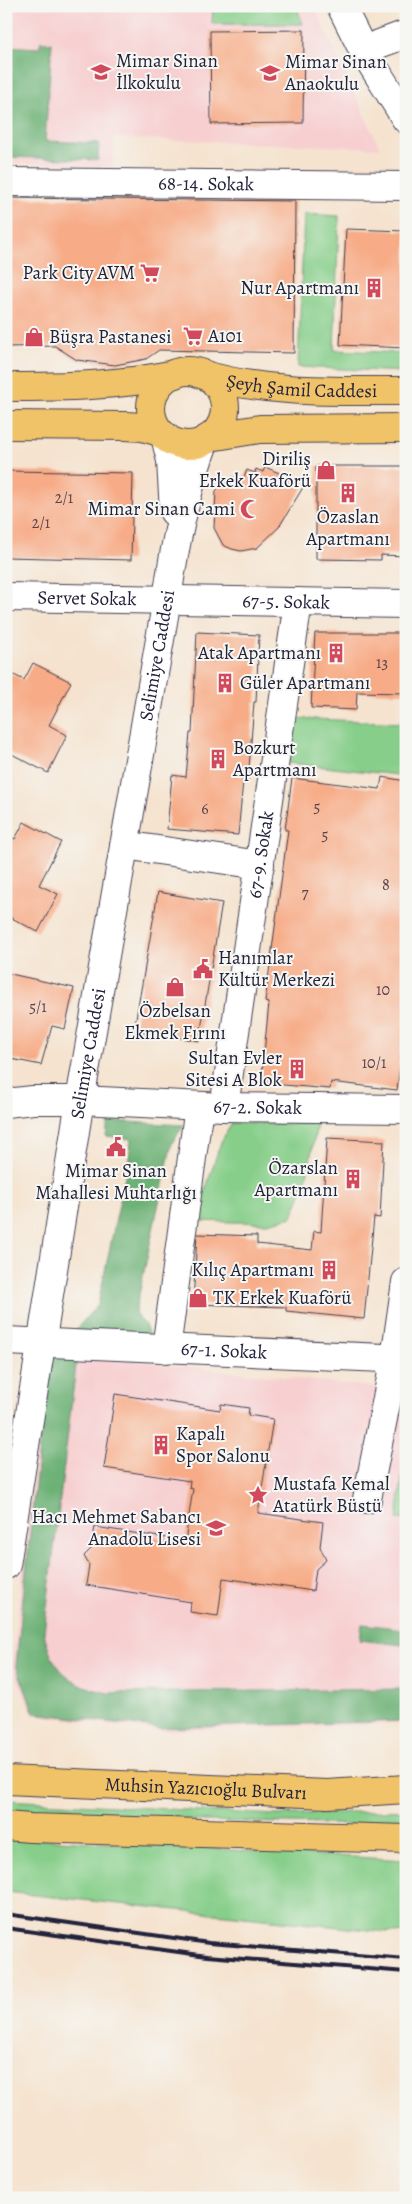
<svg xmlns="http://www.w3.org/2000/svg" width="412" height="2204" font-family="Alegreya,serif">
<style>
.built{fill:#f7cfd0}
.green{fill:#86ce89;stroke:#547862}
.forest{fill:#6cb175;stroke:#476a58}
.building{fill:#f7ab86}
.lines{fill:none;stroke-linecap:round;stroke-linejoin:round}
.minor-casing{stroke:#423f51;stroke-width:30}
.major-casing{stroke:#423f51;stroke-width:30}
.minor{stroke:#fff;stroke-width:28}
.major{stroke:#f1c369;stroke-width:28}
.rail{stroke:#22223b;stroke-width:4}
.labels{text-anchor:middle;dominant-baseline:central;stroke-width:4;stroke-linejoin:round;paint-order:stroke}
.number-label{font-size:16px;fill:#57444e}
.poi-label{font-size:19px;fill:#22223b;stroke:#f6f6f2;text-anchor:start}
.street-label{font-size:19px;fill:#22223b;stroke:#f6f6f2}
</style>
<rect width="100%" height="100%" fill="#f6f6f2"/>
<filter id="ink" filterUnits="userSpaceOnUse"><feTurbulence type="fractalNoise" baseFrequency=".02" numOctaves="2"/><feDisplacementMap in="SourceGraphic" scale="10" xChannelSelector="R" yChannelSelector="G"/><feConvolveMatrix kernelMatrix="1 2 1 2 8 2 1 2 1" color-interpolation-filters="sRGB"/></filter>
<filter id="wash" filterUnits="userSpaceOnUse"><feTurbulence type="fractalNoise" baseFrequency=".0096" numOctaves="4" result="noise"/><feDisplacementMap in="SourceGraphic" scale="20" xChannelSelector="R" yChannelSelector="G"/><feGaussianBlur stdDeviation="1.12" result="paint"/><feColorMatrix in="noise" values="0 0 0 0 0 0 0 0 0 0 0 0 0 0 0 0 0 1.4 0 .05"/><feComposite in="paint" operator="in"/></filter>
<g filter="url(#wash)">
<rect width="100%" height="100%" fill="#f5e3cf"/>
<!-- built -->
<g class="built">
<polygon points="6,6 314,6 380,148 114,138 112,167 6,163"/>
<polygon points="46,1351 406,1391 406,1723 158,1731 32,1715 12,1666"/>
</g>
<!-- green -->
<g class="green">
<polygon points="213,6 296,6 303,24 212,24"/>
<polygon points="304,214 339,216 334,350 404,353 403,372 298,367"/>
<polygon points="290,718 406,723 406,776 288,763"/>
<polygon points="232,1123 317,1124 306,1181 292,1217 268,1223 195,1221 221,1142"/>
<polygon points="406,1446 406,1520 397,1519"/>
<polygon points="6,1800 275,1815 406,1810 406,1826 6,1816"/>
<polygon points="6,1837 406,1860 406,1934 6,1892"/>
</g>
<!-- forest -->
<g class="forest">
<polygon points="41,41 52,43 45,141 99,143 98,160 6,157 6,46 39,48"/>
<polygon points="108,1121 184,1125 172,1143 135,1313 145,1325 151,1341 73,1333 98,1304 129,1157 131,1139 106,1136"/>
<path d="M49,1354l28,3 -33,275c7,38 27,53 64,61l298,-4v32l-248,7 -124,-15 -18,-48z"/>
<polygon points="362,1624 404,1629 402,1645 360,1640"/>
</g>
<g id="blocks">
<!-- building -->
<g class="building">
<polygon points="304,30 303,123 211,124 210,31"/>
<polygon points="6,198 295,201 294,353 159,350 146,359 115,365 77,360 55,346 6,347"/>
<polygon points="346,229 406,231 406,348 340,345"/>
<polygon points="316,466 406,466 406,556 381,555 381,560 316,559"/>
<polygon points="265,467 305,484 279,527 257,548 241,551 232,549 223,545 214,528 216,491 225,481 233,477 243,480 247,470 255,473 256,469 263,472"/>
<polygon points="6,471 133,473 131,560 6,557"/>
<polygon points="197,632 259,635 256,702 254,702 248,782 243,781 238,835 167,829 172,775 186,777 190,733 192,733"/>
<polygon points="315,633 406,633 405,693 357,692 356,710 311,708"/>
<polygon points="33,663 71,682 49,725 67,735 48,773 6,751 6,671 24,680"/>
<polygon points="382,777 406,781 406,1017 397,1090 331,1082 330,1089 261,1083 269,1003 265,1002 288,830 285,830 292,778 380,789"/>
<polygon points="24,822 61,842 39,885 58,894 38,932 6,915 6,834 15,839"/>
<polygon points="158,892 222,903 199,1041 134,1030"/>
<polygon points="6,973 74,988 65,1029 52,1026 41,1065 6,1058"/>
<polygon points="327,1138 384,1141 380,1218 374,1217 364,1319 286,1311 286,1307 193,1304 197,1234 257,1236 257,1244 312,1250 314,1231 321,1232"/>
<polygon points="115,1394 220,1410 221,1404 249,1408 248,1415 273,1419 258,1513 323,1522 320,1547 326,1560 316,1569 313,1591 223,1578 218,1616 190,1612 191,1602 86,1585 89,1565 84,1556 91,1549 95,1527 185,1541 193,1489 189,1488 190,1481 104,1468"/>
</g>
</g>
</g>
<g filter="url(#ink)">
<use href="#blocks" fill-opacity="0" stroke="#423f51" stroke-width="1"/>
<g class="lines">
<defs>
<g id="minor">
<polyline points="341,6 363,50 406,119"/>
<polyline points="363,50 406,34"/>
<path id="s1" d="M6,182l400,4"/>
<polyline points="165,436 171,461 174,512"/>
<path id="s2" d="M6,597l400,7"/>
<polyline points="124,845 260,865"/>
<path id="s3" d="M6,1103l27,-3h47l144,7 182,2"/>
<path id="s4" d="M224,1107l74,-505"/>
<path id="s5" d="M6,1341l400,18"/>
<polyline points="166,1349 199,1106"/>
<polyline points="367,1499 395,1358 406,1282"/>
<path id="s6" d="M6,1565l74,-465 87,-501c8,-57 18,-105 38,-159"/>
</g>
<g id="major">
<circle cx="188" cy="408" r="37"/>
<path id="s7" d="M201,374c67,20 136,17 205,17"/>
<path d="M6,387c57,0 113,-1 169,-13"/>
<polyline points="6,425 125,426 143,427 160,432"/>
<polyline points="210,437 260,429 406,428"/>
<path id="s8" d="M6,1780l321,14 79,-5"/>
<polyline points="6,1826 30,1828 406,1839"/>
</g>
</defs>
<!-- minor casing -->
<use href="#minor" class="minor-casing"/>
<!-- major casing -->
<use href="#major" class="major-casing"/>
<!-- minor -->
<use href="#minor" class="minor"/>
<!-- major -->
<use href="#major" class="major"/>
<!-- rail -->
<g class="rail">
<polyline points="6,1914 209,1943 406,1959"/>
<polyline points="6,1928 207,1956 406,1972"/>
</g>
</g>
</g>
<!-- icons -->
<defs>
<symbol id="school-bare" viewBox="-9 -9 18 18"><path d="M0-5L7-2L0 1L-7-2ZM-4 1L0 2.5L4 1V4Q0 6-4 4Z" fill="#d1495b" stroke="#f6f6f2" stroke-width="2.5" paint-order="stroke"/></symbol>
<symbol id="supermarket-bare" viewBox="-9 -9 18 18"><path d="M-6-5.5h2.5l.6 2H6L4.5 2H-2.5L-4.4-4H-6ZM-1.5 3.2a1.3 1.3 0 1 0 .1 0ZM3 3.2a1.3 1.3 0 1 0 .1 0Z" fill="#d1495b" stroke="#f6f6f2" stroke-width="2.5" paint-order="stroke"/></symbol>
<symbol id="building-bare" viewBox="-9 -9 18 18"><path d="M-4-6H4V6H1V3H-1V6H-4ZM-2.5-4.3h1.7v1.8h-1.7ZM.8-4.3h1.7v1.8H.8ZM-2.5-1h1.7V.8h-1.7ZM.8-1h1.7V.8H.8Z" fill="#d1495b" stroke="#f6f6f2" stroke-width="2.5" paint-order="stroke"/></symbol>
<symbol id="shop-bare" viewBox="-9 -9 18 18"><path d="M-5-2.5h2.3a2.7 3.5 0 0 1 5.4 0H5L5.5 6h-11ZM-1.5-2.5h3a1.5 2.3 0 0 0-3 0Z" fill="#d1495b" stroke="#f6f6f2" stroke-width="2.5" paint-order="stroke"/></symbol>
<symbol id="mosque-bare" viewBox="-9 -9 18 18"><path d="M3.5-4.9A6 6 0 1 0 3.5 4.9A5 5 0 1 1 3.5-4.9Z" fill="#d1495b" stroke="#f6f6f2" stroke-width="2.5" paint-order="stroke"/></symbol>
<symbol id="civic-bare" viewBox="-9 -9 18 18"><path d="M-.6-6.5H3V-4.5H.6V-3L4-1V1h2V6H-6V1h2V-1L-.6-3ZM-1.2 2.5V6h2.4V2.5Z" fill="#d1495b" stroke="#f6f6f2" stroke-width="2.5" paint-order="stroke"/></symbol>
<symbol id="sight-bare" viewBox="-9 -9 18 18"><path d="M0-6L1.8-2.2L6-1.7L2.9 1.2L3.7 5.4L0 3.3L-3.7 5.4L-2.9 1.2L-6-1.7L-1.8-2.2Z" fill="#d1495b" stroke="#f6f6f2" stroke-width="2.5" paint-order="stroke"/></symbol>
</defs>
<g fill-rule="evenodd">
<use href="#school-bare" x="87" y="58" width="28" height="28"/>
<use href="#school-bare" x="256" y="59" width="28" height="28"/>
<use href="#supermarket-bare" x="136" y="259" width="28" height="28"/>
<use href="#building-bare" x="360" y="274" width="28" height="28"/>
<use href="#supermarket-bare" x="179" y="322" width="28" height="28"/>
<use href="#shop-bare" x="20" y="323" width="28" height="28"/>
<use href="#shop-bare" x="312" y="456" width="28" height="28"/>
<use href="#building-bare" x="334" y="479" width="28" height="28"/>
<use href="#mosque-bare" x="236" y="495" width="28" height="28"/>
<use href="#building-bare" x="322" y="639" width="28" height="28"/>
<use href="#building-bare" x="211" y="669" width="28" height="28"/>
<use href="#building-bare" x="204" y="745" width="28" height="28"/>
<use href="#civic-bare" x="189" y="955" width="28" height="28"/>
<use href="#shop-bare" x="161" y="973" width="28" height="28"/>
<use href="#building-bare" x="283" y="1055" width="28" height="28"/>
<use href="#civic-bare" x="102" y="1133" width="28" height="28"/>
<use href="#building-bare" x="339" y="1165" width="28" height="28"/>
<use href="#building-bare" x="315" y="1256" width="28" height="28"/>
<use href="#shop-bare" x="184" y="1284" width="28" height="28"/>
<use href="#building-bare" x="147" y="1431" width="28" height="28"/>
<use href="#sight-bare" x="244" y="1481" width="28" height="28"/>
<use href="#school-bare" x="202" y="1514" width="28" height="28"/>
</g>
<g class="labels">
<!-- number labels -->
<g class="number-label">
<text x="64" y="498">2/1</text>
<text x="41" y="523">2/1</text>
<text x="382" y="663">13</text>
<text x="317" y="807">5</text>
<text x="205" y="809">6</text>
<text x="325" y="835">5</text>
<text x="386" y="885">8</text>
<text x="305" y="893">7</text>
<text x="383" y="990">10</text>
<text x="38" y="1007">5/1</text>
<text x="374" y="1063">10/1</text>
</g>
<!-- poi labels -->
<g class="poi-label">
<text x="116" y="61">Mimar Sinan<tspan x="116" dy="22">İlkokulu</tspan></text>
<text x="285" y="62">Mimar Sinan<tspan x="285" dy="22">Anaokulu</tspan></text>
<text x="135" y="273" text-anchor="end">Park City AVM</text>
<text x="359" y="288" text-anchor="end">Nur Apartmanı</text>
<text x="208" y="336">A101</text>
<text x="49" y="337">Büşra Pastanesi</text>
<text x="311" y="459" text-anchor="end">Diriliş<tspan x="311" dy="22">Erkek Kuaförü</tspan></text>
<text x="235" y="509" text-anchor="end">Mimar Sinan Cami</text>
<text x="348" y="517" text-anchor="middle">Özaslan<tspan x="348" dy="22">Apartmanı</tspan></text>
<text x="321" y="653" text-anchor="end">Atak Apartmanı</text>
<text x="240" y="683">Güler Apartmanı</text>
<text x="233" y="748">Bozkurt<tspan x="233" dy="22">Apartmanı</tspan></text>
<text x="218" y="958">Hanımlar<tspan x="218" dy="22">Kültür Merkezi</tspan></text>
<text x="175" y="1011" text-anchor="middle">Özbelsan<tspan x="175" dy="22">Ekmek Fırını</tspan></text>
<text x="282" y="1058" text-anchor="end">Sultan Evler<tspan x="282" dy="22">Sitesi A Blok</tspan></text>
<text x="338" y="1168" text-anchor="end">Özarslan<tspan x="338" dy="22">Apartmanı</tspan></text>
<text x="116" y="1171" text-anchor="middle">Mimar Sinan<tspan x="116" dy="22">Mahallesi Muhtarlığı</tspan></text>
<text x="314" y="1270" text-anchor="end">Kılıç Apartmanı</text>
<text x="213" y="1298">TK Erkek Kuaförü</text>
<text x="176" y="1434">Kapalı<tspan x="176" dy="22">Spor Salonu</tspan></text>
<text x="273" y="1484">Mustafa Kemal<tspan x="273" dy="22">Atatürk Büstü</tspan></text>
<text x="201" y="1517" text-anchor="end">Hacı Mehmet Sabancı<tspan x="201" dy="22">Anadolu Lisesi</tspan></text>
</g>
<!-- street labels -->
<g class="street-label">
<text stroke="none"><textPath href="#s1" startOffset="200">68-14. Sokak</textPath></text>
<text stroke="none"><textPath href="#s7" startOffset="102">Şeyh Şamil Caddesi</textPath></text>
<text stroke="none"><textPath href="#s2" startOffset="81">Servet Sokak</textPath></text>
<text stroke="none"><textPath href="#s2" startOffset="280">67-5. Sokak</textPath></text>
<text stroke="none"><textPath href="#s6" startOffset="922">Selimiye Caddesi</textPath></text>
<text stroke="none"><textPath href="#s4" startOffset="255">67-9. Sokak</textPath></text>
<text stroke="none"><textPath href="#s6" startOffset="518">Selimiye Caddesi</textPath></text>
<text stroke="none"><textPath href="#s3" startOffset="252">67-2. Sokak</textPath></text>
<text stroke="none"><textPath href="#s5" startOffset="218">67-1. Sokak</textPath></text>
<text stroke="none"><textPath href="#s8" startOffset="200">Muhsin Yazıcıoğlu Bulvarı</textPath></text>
</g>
</g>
<!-- margin -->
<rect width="412" height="2204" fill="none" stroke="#f6f6f2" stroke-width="25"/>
</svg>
